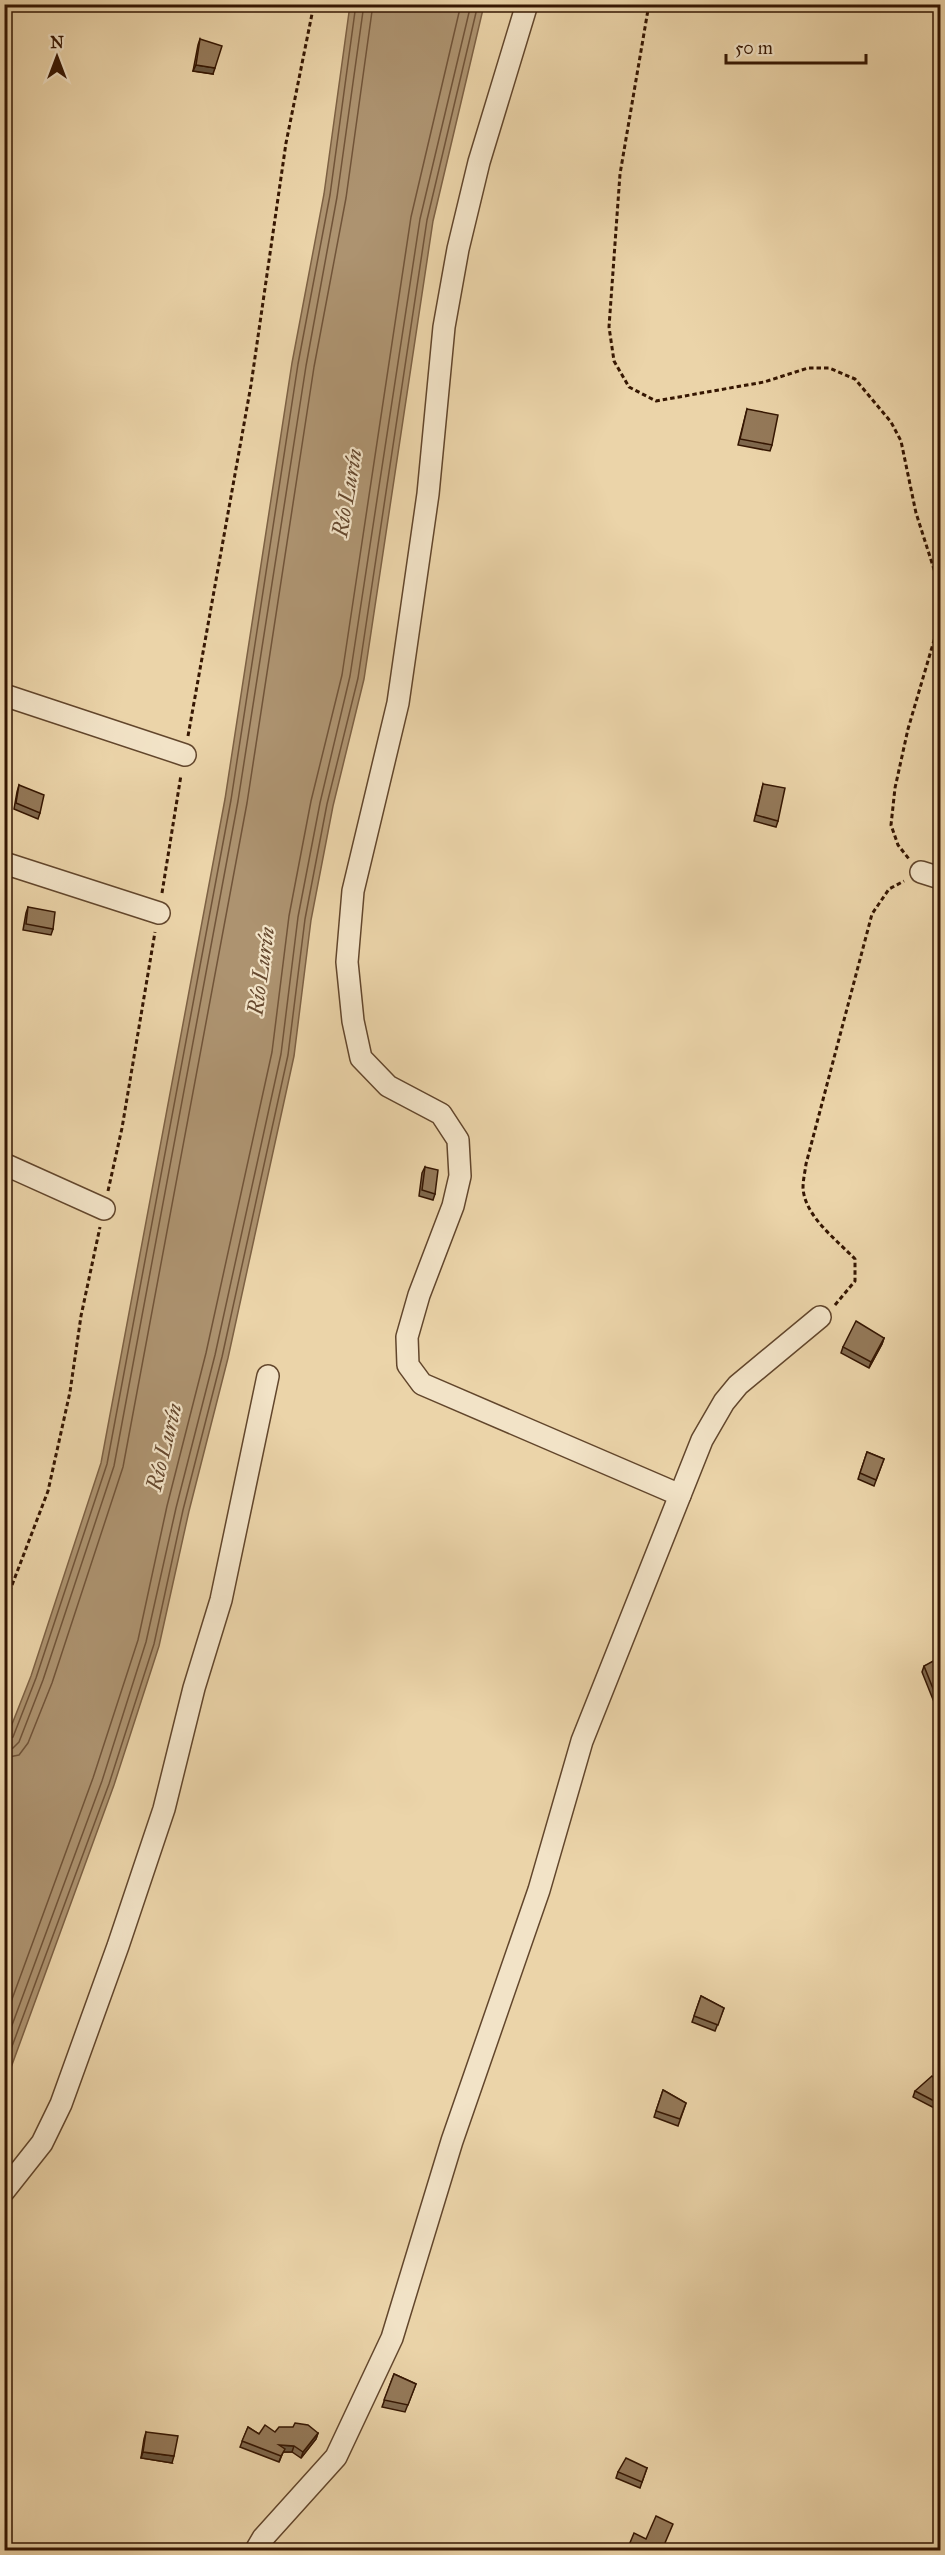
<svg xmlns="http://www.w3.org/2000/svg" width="945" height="2555" font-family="'IM FELL Great Primer',serif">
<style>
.water{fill:#ad9370;stroke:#7d6144;stroke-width:1.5}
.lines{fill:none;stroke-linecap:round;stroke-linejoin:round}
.shore{stroke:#715439;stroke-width:1.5}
.minor-casing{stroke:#62462c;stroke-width:24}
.path{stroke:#351602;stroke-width:3;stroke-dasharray:4.5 3;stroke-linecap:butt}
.minor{stroke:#f2e3c7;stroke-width:21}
.wall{fill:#7f684d;stroke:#351602;stroke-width:1.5}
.shaded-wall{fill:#68553e;stroke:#351602;stroke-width:1.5}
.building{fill:#947959;stroke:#351602;stroke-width:1.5}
.labels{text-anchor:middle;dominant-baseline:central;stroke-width:4.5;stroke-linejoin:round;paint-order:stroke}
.water-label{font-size:22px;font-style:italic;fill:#65482e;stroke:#f2e3c7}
</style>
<rect width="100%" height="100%" fill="#ebd4a9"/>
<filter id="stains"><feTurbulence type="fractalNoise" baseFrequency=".00333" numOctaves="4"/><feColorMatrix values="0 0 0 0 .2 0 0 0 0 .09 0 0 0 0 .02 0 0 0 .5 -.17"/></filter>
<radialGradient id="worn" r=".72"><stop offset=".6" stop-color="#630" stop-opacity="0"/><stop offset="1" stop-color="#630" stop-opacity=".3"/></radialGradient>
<!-- water -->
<polygon class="water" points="350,5 484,5 433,221 364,679 333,806 311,920 294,1056 228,1358 189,1511 159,1646 114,1785 5,2084 5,1742 31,1676 101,1463 225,799 292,363 324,194"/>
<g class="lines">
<!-- shore -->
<g class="shore">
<polyline points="4,1742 13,1737 36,1678 107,1464 231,800 298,364 330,195 356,4"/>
<polyline points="4,1749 13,1748 19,1742 43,1680 114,1466 238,801 306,366 337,197 364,4"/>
<polyline points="4,1758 19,1755 28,1743 52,1683 123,1467 247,803 314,367 346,198 373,4"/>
<polyline points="4,2021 93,1778 138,1640 167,1506 206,1353 272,1052 289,916 311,801 342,675 411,217 461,4"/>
<polyline points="4,2047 102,1781 146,1642 176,1508 215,1355 281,1054 298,917 320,803 350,676 420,219 471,4"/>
<polyline points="4,2068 109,1784 154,1644 183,1510 222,1357 288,1055 305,919 327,804 358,678 427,220 478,4"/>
</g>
<defs>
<g id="minor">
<polyline points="527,4 479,162 458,249 444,327 428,494 398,703 353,891 347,962 353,1021 361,1058 388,1086 441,1114 458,1140 460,1176 453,1206 419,1295 407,1337 408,1365 422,1384 680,1495"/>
<polyline points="4,695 185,755"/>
<polyline points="4,863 159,913"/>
<polyline points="921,872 940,878"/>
<polyline points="4,1164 104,1209"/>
<polyline points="4,2191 42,2143 61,2104 118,1946 164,1809 194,1688 221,1600 268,1376"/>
<polyline points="256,2550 263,2538 336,2457 392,2338 452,2141 539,1890 582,1741 702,1440 724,1402 738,1385 820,1317"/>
</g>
</defs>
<!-- minor casing -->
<use href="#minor" class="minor-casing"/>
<!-- path -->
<g class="path">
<polyline points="649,4 620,174 609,327 614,361 629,387 656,401 764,382 808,368 829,368 855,379 891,422 901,441 916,513 940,588 940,620 908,729 895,788 891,825 898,845 909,859"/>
<polyline points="188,736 251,385 286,143 314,4"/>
<polyline points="162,893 181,775"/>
<polyline points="108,1191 122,1128 155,932"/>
<path d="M835,1305l20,-24v-22c-18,-19 -50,-42 -52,-71 0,-8 2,-16 3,-24l66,-250 17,-25 15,-8"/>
<polyline points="4,1606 48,1491 70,1392 81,1316 100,1227"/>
</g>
<!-- minor -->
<use href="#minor" class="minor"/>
</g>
<!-- wall -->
<g class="wall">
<polygon points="200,39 213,74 193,71 198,45"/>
<polygon points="747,409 772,445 770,451 738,445"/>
<polygon points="763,784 778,821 776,827 754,821"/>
<polygon points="19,785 40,813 38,819 14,809 17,792"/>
<polygon points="28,907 53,929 51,935 23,930 26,913"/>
<polygon points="425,1167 435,1194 433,1200 419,1196 422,1173"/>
<polygon points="884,1338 882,1344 869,1368 841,1353 843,1347"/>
<polygon points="867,1452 884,1459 874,1486 858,1479"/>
<polygon points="940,1660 940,1717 922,1672 924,1666"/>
<polygon points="701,1996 724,2008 715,2031 692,2022"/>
<polygon points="940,2083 940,2111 913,2097 915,2091"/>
<polygon points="663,2090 686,2103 678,2126 654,2117"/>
<polygon points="394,2374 416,2384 405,2412 382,2407"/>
<polygon points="248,2427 259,2434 318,2433 316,2439 301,2458 292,2452 283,2452 279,2462 240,2447"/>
<polygon points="146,2432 172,2463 141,2458 144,2439"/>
<polygon points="647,2468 640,2488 616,2478 618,2472"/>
</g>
<!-- shaded-wall -->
<g class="shaded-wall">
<polygon points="196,65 215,68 213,74 193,71"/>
<polygon points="884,1338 882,1344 869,1368 871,1362"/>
<polygon points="318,2433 316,2439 301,2458 303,2452"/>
<polygon points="279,2445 294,2446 292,2452 283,2452 279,2462 283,2452"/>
<polygon points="143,2452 174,2456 172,2463 141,2458"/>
</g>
<!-- building -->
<g class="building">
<polygon points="200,39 222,46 215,68 196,65"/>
<polygon points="747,409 778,415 772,445 740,439"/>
<polygon points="763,784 785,788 778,821 756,815"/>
<polygon points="19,785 44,795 40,813 16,803"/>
<polygon points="28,907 55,912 53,929 26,924"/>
<polygon points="425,1167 438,1170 435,1194 422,1190"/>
<polygon points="856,1321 884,1338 871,1362 843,1347"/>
<polygon points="867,1452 884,1459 876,1480 860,1473"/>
<polygon points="935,1660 940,1660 940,1706 924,1666"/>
<polygon points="701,1996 724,2008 718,2025 694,2016"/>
<polygon points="932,2076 940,2083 940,2104 915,2091"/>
<polygon points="663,2090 686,2103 680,2119 656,2111"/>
<polygon points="394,2374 416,2384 408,2405 384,2400"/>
<polygon points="295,2423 308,2425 318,2433 303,2452 294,2446 279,2445 285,2449 281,2456 242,2441 248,2427 259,2434 265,2425 275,2432 279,2427 293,2427"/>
<polygon points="146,2432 178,2436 174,2456 143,2452"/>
<polygon points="626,2458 647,2468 642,2482 618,2472"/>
<polygon points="656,2516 673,2524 662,2550 627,2550 634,2533 646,2539"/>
</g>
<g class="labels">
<!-- water labels -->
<g class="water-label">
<text transform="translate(347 493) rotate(-80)">Río Lurín</text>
<text transform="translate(261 971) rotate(-82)">Río Lurín</text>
<text transform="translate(164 1447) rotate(-76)">Río Lurín</text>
</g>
</g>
<!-- margin -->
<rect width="945" height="2555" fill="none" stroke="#ebd4a9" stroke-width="24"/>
<rect x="6" y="6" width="933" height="2543" fill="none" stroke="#351602" stroke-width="3"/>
<rect x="12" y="12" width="921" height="2531" fill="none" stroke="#351602" stroke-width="1.5"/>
<!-- north arrow -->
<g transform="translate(57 57)" stroke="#f2e3c7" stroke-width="4.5" paint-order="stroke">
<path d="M0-4.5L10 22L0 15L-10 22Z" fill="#351602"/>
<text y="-9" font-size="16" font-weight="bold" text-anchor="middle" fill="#351602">N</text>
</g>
<!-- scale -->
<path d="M726 54v9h140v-9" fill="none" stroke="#351602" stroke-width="3"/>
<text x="735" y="54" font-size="18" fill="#351602" stroke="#f2e3c7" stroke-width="4.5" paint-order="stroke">50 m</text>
<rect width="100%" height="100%" filter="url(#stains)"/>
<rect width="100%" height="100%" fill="url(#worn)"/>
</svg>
